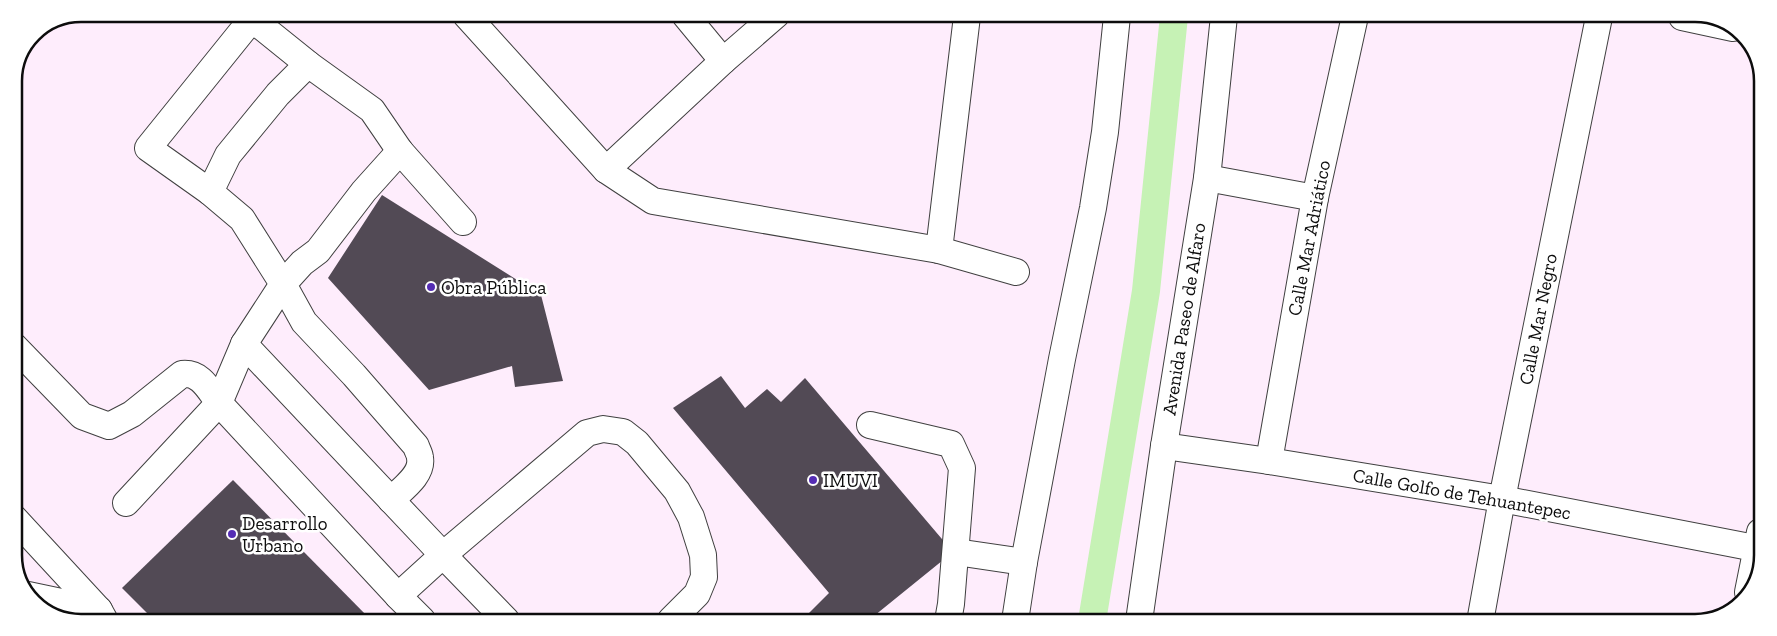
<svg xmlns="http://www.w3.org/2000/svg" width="1777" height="636" font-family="'Zilla Slab',serif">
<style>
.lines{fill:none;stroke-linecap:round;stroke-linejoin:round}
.canal{stroke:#c6f2b5;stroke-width:28}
.building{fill:#524a55}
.minor-casing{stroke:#404040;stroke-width:28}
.minor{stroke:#fff;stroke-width:26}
.poi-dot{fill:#552db4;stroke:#fff;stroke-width:2}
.labels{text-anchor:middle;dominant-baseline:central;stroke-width:5;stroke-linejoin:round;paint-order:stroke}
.street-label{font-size:19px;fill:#0d0d0d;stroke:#fff}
.poi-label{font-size:19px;fill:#0d0d0d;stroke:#fff;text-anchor:start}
.rim{fill:none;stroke:#0d0d0d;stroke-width:2.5}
</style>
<rect width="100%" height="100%" fill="#feedfc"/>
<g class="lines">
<!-- canal -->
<polyline class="canal" points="1092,621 1146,291 1174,16"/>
</g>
<!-- building -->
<g class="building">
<polygon points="382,195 541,295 563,381 515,387 512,366 429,390 328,278"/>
<polygon points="721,376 745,408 767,389 781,402 805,378 953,552 869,620 802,620 829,593 673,408"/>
<polygon points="233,480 370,619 153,619 122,588"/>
</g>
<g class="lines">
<defs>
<g id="minor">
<polyline points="466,15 606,170 653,201 939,250 1016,272"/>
<polyline points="685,15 723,61"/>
<polyline points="1682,17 1733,28"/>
<polyline points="606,170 723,61 776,15"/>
<polyline points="1207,178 1315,198"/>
<polyline points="210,192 148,148 252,19 308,64"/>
<polyline points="939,250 967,16"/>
<polyline points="244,344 443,555 587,433 603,429 623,432 637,443 677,491 691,517 703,555 704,577 697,594 671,620"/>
<path d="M14,346l68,70 27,10 23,-12 50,-40c19,-2 27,16 37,29l179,193"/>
<polyline points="870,425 951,444 962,468 951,604 948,621"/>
<polyline points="1164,446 1269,461 1502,499 1760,549"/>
<polyline points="1269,461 1315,198 1355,16"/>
<path d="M391,500c11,-11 32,-25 29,-42 0,-4 -3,-8 -4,-12l-62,-71 -50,-53 -21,-38 19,-21 16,-12 46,-60 36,-40"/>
<polyline points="126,503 219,403 244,344 283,284 242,219 210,192 228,155 278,94 308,64 372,110 400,151 463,222"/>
<polyline points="14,518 99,610 104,619"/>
<polyline points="956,552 1024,562"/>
<polyline points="1748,592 1760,532"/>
<polyline points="28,595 99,610"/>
<polyline points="422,620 398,596 443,555 506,620"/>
<polyline points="1015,621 1024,562 1062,359 1093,208 1105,132 1117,16"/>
<polyline points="1139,621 1164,446 1207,178 1224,16"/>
<polyline points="1480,622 1502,499 1599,17"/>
</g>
</defs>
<!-- minor casing -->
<use href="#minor" class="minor-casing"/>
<!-- minor -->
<use href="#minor" class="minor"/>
</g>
<!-- markers -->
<g class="poi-dot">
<circle cx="431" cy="287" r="5"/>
<circle cx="813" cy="480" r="5"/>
<circle cx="232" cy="534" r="5"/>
</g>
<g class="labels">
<!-- street labels -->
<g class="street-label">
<text transform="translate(1309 238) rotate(-79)">Calle Mar Adriático</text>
<text transform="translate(1184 319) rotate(-81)">Avenida Paseo de Alfaro</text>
<text transform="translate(1538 319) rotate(-79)">Calle Mar Negro</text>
<text transform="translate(1462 494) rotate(10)">Calle Golfo de Tehuantepec</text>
</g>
<!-- poi labels -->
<g class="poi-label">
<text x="441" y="287">Obra Pública</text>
<text x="823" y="480">IMUVI</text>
<text x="242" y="523">Desarrollo<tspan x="242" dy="22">Urbano</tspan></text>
</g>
</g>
<!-- crop -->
<path d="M0 0H1777V636H0ZM81 22H1695A59 59 0 0 1 1754 81V555A59 59 0 0 1 1695 614H81A59 59 0 0 1 22 555V81A59 59 0 0 1 81 22Z" fill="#fff" fill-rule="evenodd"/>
<path class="rim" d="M81 22H1695A59 59 0 0 1 1754 81V555A59 59 0 0 1 1695 614H81A59 59 0 0 1 22 555V81A59 59 0 0 1 81 22Z"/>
</svg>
